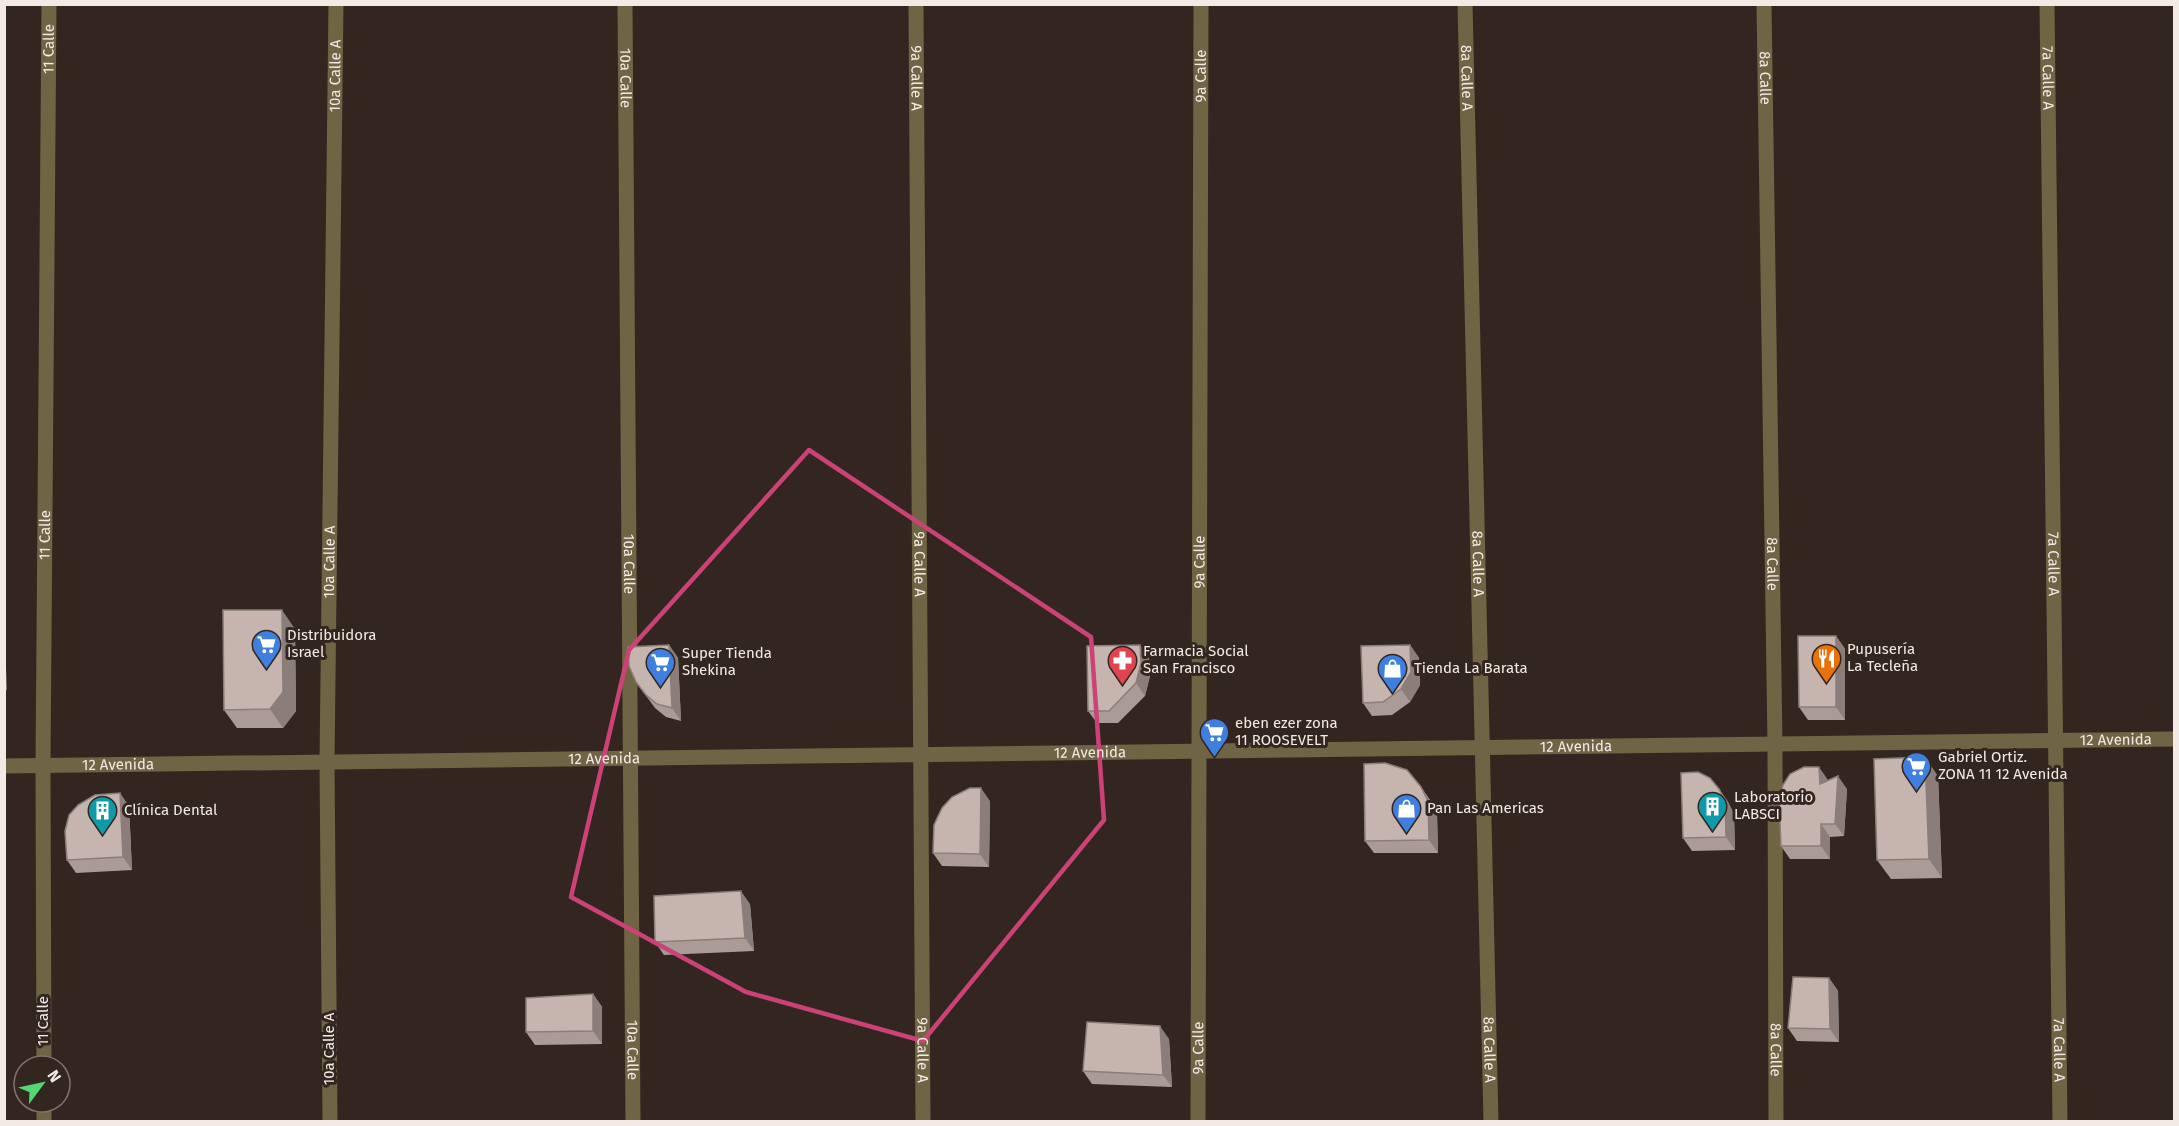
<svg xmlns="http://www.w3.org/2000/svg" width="2179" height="1126" font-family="'Fira Sans',sans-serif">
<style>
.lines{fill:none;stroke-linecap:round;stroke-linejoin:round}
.minor{stroke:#6f6443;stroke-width:15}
.wall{fill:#aa9b96}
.shaded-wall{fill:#8b7e7a}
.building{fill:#c6b4ae;stroke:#8b7e7a;stroke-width:1.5}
.marked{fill:none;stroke:#cc4277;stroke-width:4.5;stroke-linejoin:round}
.labels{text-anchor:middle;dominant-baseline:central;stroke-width:6;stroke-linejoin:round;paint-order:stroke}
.street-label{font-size:15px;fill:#f3eae6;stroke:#332621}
.poi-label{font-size:15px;fill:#f3eae6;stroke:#332621;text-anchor:start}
</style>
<rect width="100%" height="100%" fill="#332621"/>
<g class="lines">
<!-- minor -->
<g class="minor">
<path id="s1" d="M625,4l8,1118"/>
<path id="s2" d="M916,4l7,1118"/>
<path id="s3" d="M1465,4l26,1118"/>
<path id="s4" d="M1764,4l11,740 1,378"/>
<path id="s5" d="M2047,4l13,1118"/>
<path id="s6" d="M4,766l2170,-27"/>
<path id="s7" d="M44,1066l-1,-301 6,-761"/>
<polyline points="44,1102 44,1122"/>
<path id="s8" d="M330,1122l-3,-360 9,-758"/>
<path id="s9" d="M1198,1122l3,-1118"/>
</g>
</g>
<!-- wall -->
<g class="wall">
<polygon points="295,629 296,711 283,728 237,728 224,710"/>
<polygon points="1836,636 1845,649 1845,720 1808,720 1799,707"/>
<polygon points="669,645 678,658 681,721 666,717 655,708 636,682"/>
<polygon points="1410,645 1419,658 1420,685 1410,702 1392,715 1372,716 1363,703"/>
<polygon points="1149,658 1150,676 1145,696 1118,723 1097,723 1088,711"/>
<polygon points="1938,776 1942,878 1891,879 1877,860"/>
<polygon points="1828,780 1847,789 1844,836 1830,837 1830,859 1790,859 1781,846"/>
<polygon points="1421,787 1430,800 1437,814 1438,853 1374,853 1365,841"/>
<polygon points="1719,789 1728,802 1734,814 1735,850 1692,851 1683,838"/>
<polygon points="990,801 989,867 942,866 933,853"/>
<polygon points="129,806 132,870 76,873 67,860"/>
<polygon points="750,904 754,951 664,955 655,942"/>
<polygon points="1829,978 1838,991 1839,1042 1797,1041 1788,1028"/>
<polygon points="593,994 602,1007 602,1044 535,1045 526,1032"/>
<polygon points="1169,1039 1172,1087 1092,1084 1083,1071"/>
</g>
<!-- shaded-wall -->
<g class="shaded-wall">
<polygon points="282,610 295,629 296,711 283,728 270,709"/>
<polygon points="1836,636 1845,649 1845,720 1836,707"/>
<polygon points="669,645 678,658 681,721 672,708"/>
<polygon points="1140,645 1149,658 1150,676 1145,696 1136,683"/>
<polygon points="1410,645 1419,658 1420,685 1410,702 1401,689"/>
<polygon points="4,665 6,667 7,689 4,695"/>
<polygon points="1925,757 1938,776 1942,878 1929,859"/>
<polygon points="1819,767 1828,780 1820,784"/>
<polygon points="1838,776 1847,789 1844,836 1835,824"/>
<polygon points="1421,787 1430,800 1437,814 1438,853 1429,840"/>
<polygon points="981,788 990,801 989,867 980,854"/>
<polygon points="1719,789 1728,802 1734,814 1735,850 1726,837"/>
<polygon points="120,793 129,806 132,870 123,857"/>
<polygon points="1821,824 1830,837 1830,859 1821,846"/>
<polygon points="741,891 750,904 754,951 745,938"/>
<polygon points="1829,978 1838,991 1839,1042 1830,1029"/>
<polygon points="593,994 602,1007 602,1044 593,1031"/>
<polygon points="1160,1026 1169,1039 1172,1087 1163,1075"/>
</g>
<!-- building -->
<g class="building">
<polygon points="223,610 282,610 283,692 270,709 224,710"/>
<polygon points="1798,636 1836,636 1836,707 1799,707"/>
<polygon points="669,645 672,708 657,704 646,695 636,682 629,666 628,647"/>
<polygon points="1140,645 1141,663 1136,683 1109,711 1088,711 1087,646"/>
<polygon points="1410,645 1411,672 1401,689 1383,702 1363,703 1361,646"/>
<polygon points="1925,757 1929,859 1877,860 1874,759"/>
<polygon points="1385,763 1407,770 1421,787 1428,801 1429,840 1365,841 1364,764"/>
<polygon points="1804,767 1819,767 1820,784 1838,776 1835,824 1821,824 1821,846 1781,846 1779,801 1783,785 1790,774"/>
<polygon points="1698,772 1710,778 1719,789 1725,801 1726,837 1683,838 1681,773"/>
<polygon points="970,788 981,788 980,854 933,853 934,825 942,808 952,797"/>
<polygon points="120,793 123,857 67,860 65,831 69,815 78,805 95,795"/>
<polygon points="741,891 745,938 655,942 654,896"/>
<polygon points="1793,977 1829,978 1830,1029 1788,1028"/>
<polygon points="593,994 593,1031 526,1032 526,998"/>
<polygon points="1087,1022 1160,1026 1163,1075 1083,1071"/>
</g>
<!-- marked area -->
<path class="marked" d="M809,450l282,187 13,183 -181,221 -177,-49 -175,-95 58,-247z"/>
<!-- icons -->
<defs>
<symbol id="supermarket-pin" viewBox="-11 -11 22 30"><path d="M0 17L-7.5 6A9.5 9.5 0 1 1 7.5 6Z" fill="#3f7fe0" stroke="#332621"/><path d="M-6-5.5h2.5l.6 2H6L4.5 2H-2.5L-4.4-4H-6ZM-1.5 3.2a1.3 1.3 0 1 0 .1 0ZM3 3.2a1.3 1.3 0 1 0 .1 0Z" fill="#fff"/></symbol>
<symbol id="restaurant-pin" viewBox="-11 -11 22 30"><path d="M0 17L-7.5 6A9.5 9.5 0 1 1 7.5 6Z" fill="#e8710a" stroke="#332621"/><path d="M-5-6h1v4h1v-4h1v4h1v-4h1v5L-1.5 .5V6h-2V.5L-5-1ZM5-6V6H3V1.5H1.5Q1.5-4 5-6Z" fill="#fff"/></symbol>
<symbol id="pharmacy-pin" viewBox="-11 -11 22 30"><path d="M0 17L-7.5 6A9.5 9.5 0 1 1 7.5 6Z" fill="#e0444e" stroke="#332621"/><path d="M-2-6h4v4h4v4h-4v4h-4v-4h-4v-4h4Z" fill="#fff"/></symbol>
<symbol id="shop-pin" viewBox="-11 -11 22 30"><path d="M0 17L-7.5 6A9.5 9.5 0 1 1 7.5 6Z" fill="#3f7fe0" stroke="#332621"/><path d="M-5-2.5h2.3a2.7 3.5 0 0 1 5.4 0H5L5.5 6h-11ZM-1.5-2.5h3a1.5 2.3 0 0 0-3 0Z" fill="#fff"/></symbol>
<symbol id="building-pin" viewBox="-11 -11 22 30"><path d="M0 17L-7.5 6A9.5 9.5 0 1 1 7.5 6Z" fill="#0f9aa8" stroke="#332621"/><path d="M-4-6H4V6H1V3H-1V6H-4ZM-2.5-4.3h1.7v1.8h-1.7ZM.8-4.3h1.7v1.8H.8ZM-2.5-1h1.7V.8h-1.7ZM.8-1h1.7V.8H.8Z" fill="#fff"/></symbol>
</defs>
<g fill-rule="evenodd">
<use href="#supermarket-pin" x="250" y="628" width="33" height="45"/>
<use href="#restaurant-pin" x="1810" y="642" width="33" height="45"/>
<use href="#pharmacy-pin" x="1106" y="644" width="33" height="45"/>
<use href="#supermarket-pin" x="644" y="646" width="33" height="45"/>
<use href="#shop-pin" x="1376" y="652" width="33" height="45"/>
<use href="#supermarket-pin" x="1198" y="716" width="33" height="45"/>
<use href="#supermarket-pin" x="1900" y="750" width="33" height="45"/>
<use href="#building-pin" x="1696" y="790" width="33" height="45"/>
<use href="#shop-pin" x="1390" y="792" width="33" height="45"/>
<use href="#building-pin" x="86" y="794" width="33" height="45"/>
</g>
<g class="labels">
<!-- street labels -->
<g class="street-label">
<text stroke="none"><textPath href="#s7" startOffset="1017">11 Calle</textPath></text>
<text stroke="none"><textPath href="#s8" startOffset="1046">10a Calle A</textPath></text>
<text stroke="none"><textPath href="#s1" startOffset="74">10a Calle</textPath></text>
<text stroke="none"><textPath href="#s2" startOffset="74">9a Calle A</textPath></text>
<text stroke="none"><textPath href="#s9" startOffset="1046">9a Calle</textPath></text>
<text stroke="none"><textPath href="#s3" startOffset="74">8a Calle A</textPath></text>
<text stroke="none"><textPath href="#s4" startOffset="74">8a Calle</textPath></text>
<text stroke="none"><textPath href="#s5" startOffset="74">7a Calle A</textPath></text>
<text stroke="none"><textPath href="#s7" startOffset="531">11 Calle</textPath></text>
<text stroke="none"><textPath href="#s8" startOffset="560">10a Calle A</textPath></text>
<text stroke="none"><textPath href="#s1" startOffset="560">10a Calle</textPath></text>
<text stroke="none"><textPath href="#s2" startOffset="560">9a Calle A</textPath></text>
<text stroke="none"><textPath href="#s9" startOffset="560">9a Calle</textPath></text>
<text stroke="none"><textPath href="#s3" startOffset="560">8a Calle A</textPath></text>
<text stroke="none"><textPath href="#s4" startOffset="560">8a Calle</textPath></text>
<text stroke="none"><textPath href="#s5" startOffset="560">7a Calle A</textPath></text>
<text stroke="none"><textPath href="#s6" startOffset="2112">12 Avenida</textPath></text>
<text stroke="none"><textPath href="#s6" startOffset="1572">12 Avenida</textPath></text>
<text stroke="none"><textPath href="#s6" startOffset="1086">12 Avenida</textPath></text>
<text stroke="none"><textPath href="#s6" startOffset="600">12 Avenida</textPath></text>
<text stroke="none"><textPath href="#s6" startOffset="114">12 Avenida</textPath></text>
<text transform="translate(43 1021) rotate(-90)">11 Calle</text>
<text transform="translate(329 1049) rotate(-90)">10a Calle A</text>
<text stroke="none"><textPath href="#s1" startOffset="1046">10a Calle</textPath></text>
<text stroke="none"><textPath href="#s2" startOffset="1046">9a Calle A</textPath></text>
<text stroke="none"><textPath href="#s9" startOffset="74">9a Calle</textPath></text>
<text stroke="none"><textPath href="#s3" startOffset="1046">8a Calle A</textPath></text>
<text stroke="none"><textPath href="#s4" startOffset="1046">8a Calle</textPath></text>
<text stroke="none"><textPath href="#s5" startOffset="1046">7a Calle A</textPath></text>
</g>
<!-- poi labels -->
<g class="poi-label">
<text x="287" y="635">Distribuidora<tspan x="287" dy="17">Israel</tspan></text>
<text x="1847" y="649">Pupusería<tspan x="1847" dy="17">La Tecleña</tspan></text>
<text x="1143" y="651">Farmacia Social<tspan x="1143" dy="17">San Francisco</tspan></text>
<text x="682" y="653">Super Tienda<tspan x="682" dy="17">Shekina</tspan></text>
<text x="1414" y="668">Tienda La Barata</text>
<text x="1235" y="723">eben ezer zona<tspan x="1235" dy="17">11 ROOSEVELT</tspan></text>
<text x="1938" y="757">Gabriel Ortiz.<tspan x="1938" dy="17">ZONA 11 12 Avenida</tspan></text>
<text x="1734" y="797">Laboratorio<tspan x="1734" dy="17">LABSCI</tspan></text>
<text x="1427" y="808">Pan Las Americas</text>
<text x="124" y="810">Clínica Dental</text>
</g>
</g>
<!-- border -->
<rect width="2179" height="1126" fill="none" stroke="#f3eae6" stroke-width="12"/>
<!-- north arrow -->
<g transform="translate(42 1084) rotate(57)"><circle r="28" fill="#332621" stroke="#807470" stroke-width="1.5"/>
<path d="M0-4.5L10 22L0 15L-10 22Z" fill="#54d672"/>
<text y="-9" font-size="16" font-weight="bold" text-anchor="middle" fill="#f3eae6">N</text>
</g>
</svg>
